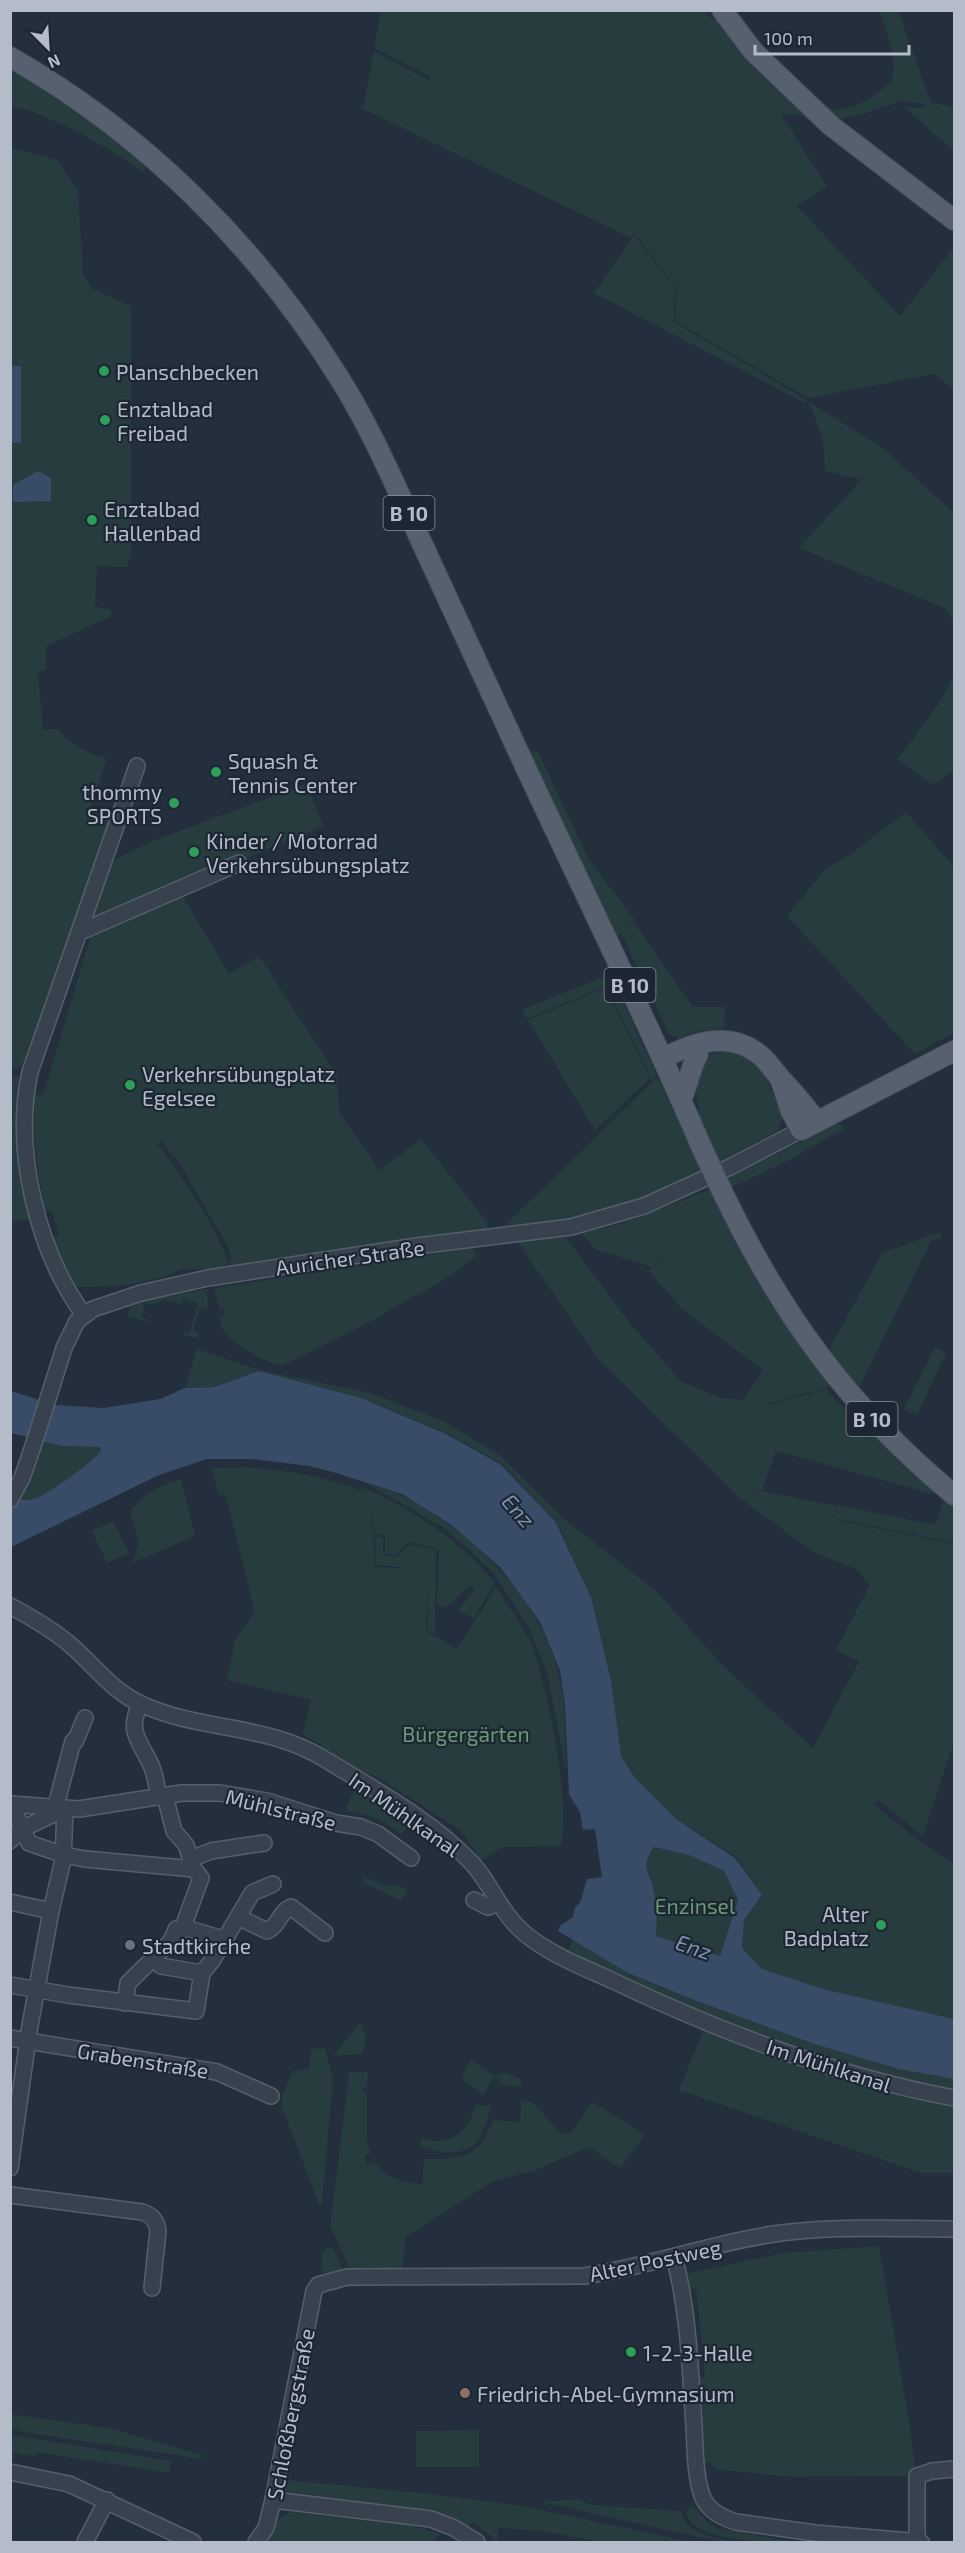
<svg xmlns="http://www.w3.org/2000/svg" width="965" height="2553" font-family="'Exo 2',sans-serif">
<style>
.green{fill:#263c3f}
.water{fill:#394c67;fill-rule:evenodd}
.lines{fill:none;stroke-linecap:round;stroke-linejoin:round}
.minor-casing{stroke:#565f6c;stroke-width:18}
.major-casing{stroke:#414a57;stroke-width:22}
.minor{stroke:#38414e;stroke-width:15}
.major{stroke:#56606e;stroke-width:20}
.major-bridge-casing{stroke:#414a57;stroke-width:22;stroke-linecap:butt}
.major-bridge{stroke:#56606e;stroke-width:20}
.leisure-dot{fill:#2e9e5b;stroke:#1d2633;stroke-width:2}
.worship-dot{fill:#6b7280;stroke:#1d2633;stroke-width:2}
.education-dot{fill:#8d6e63;stroke:#1d2633;stroke-width:2}
.labels{text-anchor:middle;dominant-baseline:central;stroke-width:4.5;stroke-linejoin:round;paint-order:stroke}
.shield{fill:#1d2633;stroke:#878f9c;stroke-width:1.5}
.shield-label{font-size:20px;font-weight:bold;fill:#b4bcc9}
.poi-label{font-size:21px;fill:#b4bcc9;stroke:#1d2633;text-anchor:start}
.street-label{font-size:21px;fill:#b4bcc9;stroke:#1d2633}
.park-label{font-size:21px;fill:#6b9a76;stroke:#1d2633}
.water-label{font-size:22px;font-style:italic;fill:#7c92b1;stroke:#1d2633}
</style>
<rect width="100%" height="100%" fill="#242f3e"/>
<!-- green -->
<g class="green">
<polygon points="381,11 704,11 712,19 724,25 804,116 780,113 827,186 797,206 900,316 954,247 954,391 935,374 808,398 675,321 676,288 634,233 631,238 363,109 374,51 429,80 431,77 374,48"/>
<path d="M729,11h7c27,38 60,71 97,99 15,-1 28,-5 40,-14 6,-5 14,-9 18,-16 9,-15 -7,-53 -11,-69h18l33,91 23,5v44l-50,-44 17,1 6,-4 -26,-3 -39,13 -29,6 -34,-31z"/>
<path d="M10,65l29,18 106,78 1,7 -3,4c-41,-29 -84,-53 -132,-67z"/>
<path d="M11,148l47,12 20,32 5,84 10,13 38,17v253h-3v8l-31,-1 -2,40 16,5 -1,6 -64,29v23l-8,3 5,58 14,-1c13,16 31,24 50,30l-17,49 23,9 -83,246 -19,7z"/>
<polygon points="634,235 675,288 674,322 807,400 805,403 594,293"/>
<polygon points="809,402 884,449 954,513 954,623 945,608 799,548 866,475 859,479 825,471 823,439"/>
<polygon points="954,675 954,770 933,785 898,759 938,705"/>
<polygon points="531,751 538,752 589,860 635,920 625,929 634,923 693,1007 726,1007 723,1029 697,1031 679,1038 670,1035 621,933 617,936 576,859 528,756"/>
<polygon points="306,784 323,826 104,919 94,918 91,914 107,863 150,842"/>
<polygon points="906,812 954,867 954,1033 915,1054 787,916 827,867 847,857"/>
<path d="M179,890l50,84 30,-18 78,119 2,37 40,57 -11,10 53,-40 66,83v8l-72,8 -3,-4 2,4 -186,30 3,-9 -3,-12 -49,-85 -18,-21 -4,3c23,28 61,85 71,119l-3,5 -45,2 -17,7 -42,9 -48,1 -22,-50 8,-2 -7,-24h-8l-9,-66 -1,-51 9,1 49,-163z"/>
<polygon points="610,974 657,1076 652,1080 606,986 527,1019 522,1010"/>
<polygon points="605,988 650,1078 595,1130 528,1020"/>
<polygon points="726,1051 747,1057 766,1076 783,1118 777,1131 718,1163 703,1134 694,1083 707,1055"/>
<path d="M23,1077c-11,47 2,94 9,142l-21,3v-144z"/>
<polygon points="658,1077 702,1173 641,1201 567,1222 505,1229 504,1226"/>
<polygon points="837,1123 845,1128 793,1158 729,1189 725,1180"/>
<polygon points="711,1189 737,1245 761,1288 764,1288 832,1386 775,1402 758,1402 776,1403 826,1389 871,1439 874,1434 936,1491 933,1494 776,1451 762,1490 749,1495 763,1491 836,1506 837,1520 954,1544 954,1741 923,1836 878,1800 873,1804 917,1839 954,1864 954,2019 823,1989 762,1969 742,1948 744,1920 762,1895 736,1857 676,1819 635,1778 621,1756 611,1679 591,1597 556,1521 562,1517 657,1592 726,1669 813,1748 859,1662 836,1650 870,1585 856,1569 813,1552 740,1498 598,1359 518,1242 565,1236 631,1325 681,1381 720,1398 744,1400 763,1370 681,1308 649,1271 669,1253 652,1267 595,1249 582,1233 622,1224"/>
<polygon points="940,1232 942,1237 931,1241 859,1388 829,1350 882,1253"/>
<path d="M472,1248l4,8 -24,18 -1,-1 1,2 -88,50 -80,40c-16,0 -48,-19 -59,-32 -3,-4 -4,-10 -6,-14l6,-6 -2,-4 -3,1 -6,-22z"/>
<polygon points="207,1289 208,1307 208,1309 200,1308 193,1331 200,1334 196,1338 183,1335 183,1333 189,1334 198,1303 183,1299 181,1304 163,1299 153,1305 145,1303 141,1317 149,1320 148,1322 127,1316 130,1306 144,1301"/>
<polygon points="935,1347 946,1353 917,1415 904,1409"/>
<polygon points="197,1349 259,1370 370,1393 445,1422 502,1457 561,1516 555,1520 501,1463 444,1432 362,1398 259,1371 215,1387 185,1388"/>
<path d="M43,1441l19,5 37,1 2,5c-10,11 -54,44 -68,47 -5,1 -10,1 -15,1z"/>
<path d="M243,1467c49,4 81,8 127,27l-10,-6c8,0 20,7 29,12 41,21 77,47 106,83l-21,35 -16,-7 17,-22 -5,-4 -24,23 -9,-3 2,-56 -30,-7 -13,13 -11,-1v-18l-11,-2 -3,-40 4,73 44,2 -43,-4 -1,-29 8,2v17l14,2 13,-13 26,6 -1,84 -8,-4 1,-60 -2,61 31,18 39,-62c11,19 28,39 36,59 16,42 39,158 29,200l-59,1 -21,13 -21,-30 -81,-52 -20,-9 -56,-35 8,-34 -84,-20 8,-40 20,-28 -30,-118 -6,1 -8,-27z"/>
<path d="M181,1479l14,57 -63,27 7,-20 -9,-31c16,-20 26,-25 51,-33z"/>
<path d="M368,1484c11,4 24,7 35,12 69,36 135,99 155,176 9,32 7,67 8,100l-18,-96 -18,-47 -36,-56 -48,-44z"/>
<polygon points="944,1497 954,1503 954,1543 837,1519 837,1505 936,1525"/>
<polygon points="113,1521 129,1553 107,1563 92,1531"/>
<polygon points="356,1785 411,1820 402,1833 375,1818 345,1810"/>
<path d="M654,1847l35,8 35,16 14,29 -18,56 -64,-20c1,-14 1,-30 -2,-44 -4,-22 -15,-23 0,-45z"/>
<polygon points="362,1876 390,1887 396,1884 408,1890 401,1901 364,1883"/>
<path d="M574,1938l54,35 69,28 117,43 85,25 55,10v12c-86,-17 -168,-44 -249,-77 -47,-20 -94,-39 -137,-65z"/>
<polygon points="361,2022 366,2039 362,2054 333,2056"/>
<path d="M704,2028c82,32 165,60 250,77v68h-33l-242,-83z"/>
<polygon points="325,2048 333,2079 322,2203 319,2204 281,2105 283,2094 293,2071 309,2069 311,2049"/>
<polygon points="472,2059 494,2077 497,2074 501,2075 503,2072 520,2079 522,2087 499,2084 501,2081 494,2077 483,2095 461,2078"/>
<path d="M349,2072h19l-1,14 -5,4 5,5v45l4,13 -7,3 4,9 7,-3c11,17 28,20 47,22l2,-25c40,0 54,0 69,-39l27,2 1,-22 11,2 31,33 8,-2 21,-31 53,33 -25,33 -31,-21 -56,24 -40,10 -87,56 -4,34 -50,2 -22,-47z"/>
<path d="M475,2105l17,1c-4,10 -7,22 -12,31 -12,21 -42,17 -60,9l2,-8c27,10 48,-6 53,-33z"/>
<polygon points="879,2246 911,2433 915,2467 912,2473 906,2476 790,2477 715,2469 710,2462 705,2463 696,2378 705,2377 696,2288 687,2289 685,2274 783,2253"/>
<polygon points="330,2247 334,2249 342,2268 339,2272 326,2275 321,2269 323,2252"/>
<polygon points="10,2414 109,2428 202,2455 201,2459 11,2430"/>
<polygon points="479,2430 479,2467 416,2467 416,2431"/>
<polygon points="10,2435 171,2461 169,2473 36,2452 35,2456 14,2453 11,2464"/>
<polygon points="285,2480 413,2492 523,2506 691,2542 600,2542 545,2531 498,2528 497,2542 491,2542 494,2538 472,2522 467,2529 283,2494"/>
<path d="M576,2499l16,6 89,6c5,25 35,27 56,31l-20,-1 -176,-39z"/>
<path d="M693,2505l15,18 10,5 76,14c-25,1 -104,0 -108,-31z"/>
<polygon points="290,2512 412,2526 441,2534 435,2539 437,2542 267,2542 278,2519"/>
</g>
<!-- water -->
<g class="water">
<rect x="11" y="366" width="10" height="77"/>
<polygon points="38,471 51,478 51,501 13,502 13,485"/>
<path d="M259,1371l102,27 83,35 56,31 55,57 36,76 20,83 10,76 14,22 41,41 59,39 27,37 -18,25 -2,28 20,21 61,20 131,30v60l-55,-10 -85,-25 -117,-43 -69,-28 -70,-42 2,-5 13,-9 2,-10 5,-4 7,-24 15,-2 -7,-48 -12,1 -3,-18 -11,-18 -4,-90 -5,-33 -20,-49 -40,-55 -50,-43 -48,-30 -66,-21 -26,-7 -58,-7h-45l-48,16 -148,72 -1,-51c8,4 15,5 23,3 13,-3 62,-38 68,-49l-2,-3 -37,-1 -51,-13v-42l44,14 49,3 56,-9 25,-11 30,-1zM654,1847l35,8 35,16 14,29 -18,56 -64,-20c1,-14 1,-30 -2,-44 -4,-22 -15,-23 0,-45z"/>
</g>
<g class="lines">
<defs>
<g id="minor">
<polyline points="80,932 239,863"/>
<path d="M84,1315c-47,-64 -71,-165 -54,-243l107,-306"/>
<polyline points="10,1500 22,1478 34,1443 64,1348 77,1321 93,1309 141,1293 208,1278 417,1246 571,1227 644,1206 730,1167 801,1130"/>
<path d="M10,1606c23,12 45,25 64,42 22,20 40,44 67,56 60,28 128,19 187,57 49,30 103,59 143,101 20,21 29,50 52,70 24,21 57,34 86,47 109,52 226,97 345,119"/>
<path d="M140,1704c-13,29 -1,35 11,61 4,9 6,21 8,32"/>
<polyline points="165,1796 174,1831 186,1845 194,1869 201,1878 183,1927"/>
<polyline points="10,1804 79,1809 182,1793 220,1793 267,1801 336,1823 361,1827 378,1834 411,1858"/>
<polyline points="11,1804 29,1843 64,1855 85,1859 194,1869"/>
<polyline points="55,1809 73,1741 75,1742 85,1718"/>
<polyline points="10,1841 22,1829 62,1810"/>
<polyline points="191,1859 211,1851 264,1843"/>
<polyline points="474,1900 488,1907 499,1903"/>
<polyline points="10,1902 51,1911"/>
<path d="M238,1917l29,14c12,-5 12,-19 24,-24l34,26"/>
<polyline points="176,1929 182,1930 183,1927 223,1939"/>
<polyline points="154,1959 161,1966 202,1973"/>
<polyline points="10,1985 68,1995 196,2011 202,1973 212,1961 252,1893 273,1884"/>
<polyline points="125,2003 128,1983 171,1941 175,1932"/>
<polyline points="10,2038 217,2072 271,2096"/>
<polyline points="10,2168 29,2031 51,1911 63,1860 65,1809"/>
<path d="M10,2195l132,17c10,3 15,9 16,19l-6,57"/>
<path d="M674,2257c15,54 16,113 20,169 1,20 1,53 9,72 6,13 20,20 33,24l79,11 106,9"/>
<polyline points="10,2472 69,2484 193,2542"/>
<polyline points="273,2500 431,2519 454,2528 477,2542"/>
<polyline points="85,2542 107,2500"/>
<path d="M256,2542l10,-14 7,-28 41,-209 4,-6 29,-8 237,-1c62,-9 122,-31 183,-41 62,-10 125,-6 187,-6"/>
<polyline points="917,2542 917,2476 932,2471 954,2469"/>
</g>
<g id="major">
<polyline points="722,10 753,51 830,125 954,220"/>
<path d="M10,57c135,77 246,188 328,319 33,52 57,109 83,165 33,70 65,140 97,210 61,132 126,261 183,395"/>
<path d="M664,1058c30,-16 66,-28 96,-3 8,7 14,16 21,24 13,14 25,27 36,43"/>
<polyline points="780,1078 791,1111 801,1130 954,1051"/>
<path d="M681,1100c7,-16 9,-31 17,-46"/>
<path d="M722,1191c59,123 126,216 232,304"/>
</g>
</defs>
<!-- minor casing -->
<use href="#minor" class="minor-casing"/>
<!-- major casing -->
<use href="#major" class="major-casing"/>
<!-- minor -->
<use href="#minor" class="minor"/>
<!-- major -->
<use href="#major" class="major"/>
<defs>
<polyline id="major-bridge" points="701,1146 722,1191"/>
</defs>
<!-- major-bridge casing -->
<use href="#major-bridge" class="major-bridge-casing"/>
<!-- major-bridge -->
<use href="#major-bridge" class="major-bridge"/>
</g>
<!-- markers -->
<g class="leisure-dot">
<circle cx="104" cy="371" r="6"/>
<circle cx="105" cy="420" r="6"/>
<circle cx="92" cy="520" r="6"/>
<circle cx="216" cy="772" r="6"/>
<circle cx="174" cy="803" r="6"/>
<circle cx="194" cy="852" r="6"/>
<circle cx="130" cy="1085" r="6"/>
<circle cx="881" cy="1925" r="6"/>
<circle cx="631" cy="2352" r="6"/>
</g>
<circle class="worship-dot" cx="130" cy="1945" r="6"/>
<circle class="education-dot" cx="465" cy="2393" r="6"/>
<g class="labels">
<!-- shield labels -->
<g class="shield">
<rect x="383.5" y="496" width="51" height="34" rx="4.5"/>
<rect x="604.5" y="968" width="51" height="34" rx="4.5"/>
<rect x="846.5" y="1402" width="51" height="34" rx="4.5"/>
</g>
<g class="shield-label">
<text x="409" y="513">B 10</text>
<text x="630" y="985">B 10</text>
<text x="872" y="1419">B 10</text>
</g>
<!-- poi labels -->
<g class="poi-label">
<text x="116" y="371">Planschbecken</text>
<text x="117" y="408">Enztalbad<tspan x="117" dy="24">Freibad</tspan></text>
<text x="104" y="508">Enztalbad<tspan x="104" dy="24">Hallenbad</tspan></text>
<text x="228" y="760">Squash &amp;<tspan x="228" dy="24">Tennis Center</tspan></text>
<text x="162" y="791" text-anchor="end">thommy<tspan x="162" dy="24">SPORTS</tspan></text>
<text x="206" y="840">Kinder / Motorrad<tspan x="206" dy="24">Verkehrsübungsplatz</tspan></text>
<text x="142" y="1073">Verkehrsübungplatz<tspan x="142" dy="24">Egelsee</tspan></text>
<text x="869" y="1913" text-anchor="end">Alter<tspan x="869" dy="24">Badplatz</tspan></text>
<text x="142" y="1945">Stadtkirche</text>
<text x="643" y="2352">1-2-3-Halle</text>
<text x="477" y="2393">Friedrich-Abel-Gymnasium</text>
</g>
<!-- street labels -->
<g class="street-label">
<text transform="translate(350 1257) rotate(-8)">Auricher Straße</text>
<text transform="translate(281 1809) rotate(14)">Mühlstraße</text>
<text transform="translate(405 1814) rotate(35)">Im Mühlkanal</text>
<text transform="translate(143 2060) rotate(9)">Grabenstraße</text>
<text transform="translate(829 2065) rotate(18)">Im Mühlkanal</text>
<text transform="translate(655 2260) rotate(-12)">Alter Postweg</text>
<text transform="translate(290 2414) rotate(-79)">Schloßbergstraße</text>
</g>
<!-- park labels -->
<g class="park-label">
<text x="466" y="1733">Bürgergärten</text>
<text x="695" y="1905">Enzinsel</text>
</g>
<!-- water labels -->
<g class="water-label">
<text transform="translate(519 1510) rotate(48)">Enz</text>
<text transform="translate(694 1946) rotate(19)">Enz</text>
</g>
</g>
<!-- border -->
<rect width="965" height="2553" fill="none" stroke="#b4bcc9" stroke-width="24"/>
<!-- north arrow -->
<g transform="translate(48 48) rotate(156)" stroke="#1d2633" stroke-width="4.5" paint-order="stroke">
<path d="M0-4.5L10 22L0 15L-10 22Z" fill="#b4bcc9"/>
<text y="-9" font-size="16" font-weight="bold" text-anchor="middle" fill="#b4bcc9">N</text>
</g>
<!-- scale -->
<path d="M755 45v9h154v-9" fill="none" stroke="#b4bcc9" stroke-width="3"/>
<text x="764" y="45" font-size="18" fill="#b4bcc9" stroke="#1d2633" stroke-width="4.5" paint-order="stroke">100 m</text>
</svg>
